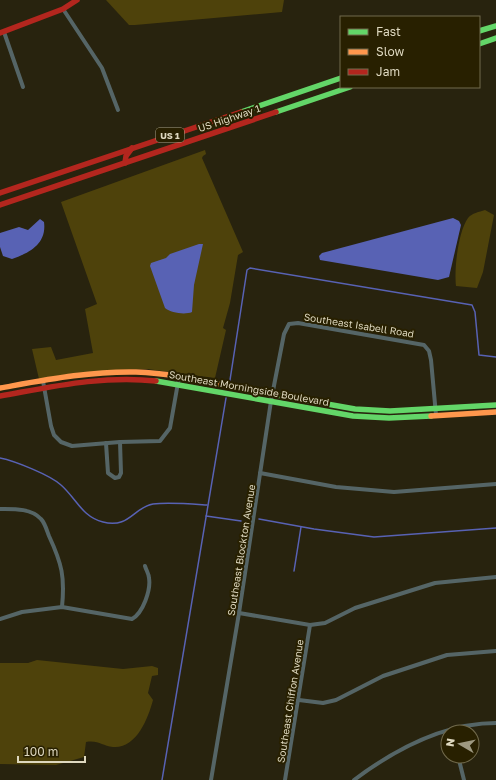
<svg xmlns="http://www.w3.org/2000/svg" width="496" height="780" font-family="'Golos Text',sans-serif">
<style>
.green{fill:#4e420b}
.water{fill:#5862b4}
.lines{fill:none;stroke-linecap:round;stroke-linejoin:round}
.stream{stroke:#5862b4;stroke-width:1.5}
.street{stroke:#556566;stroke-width:4}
.fast{stroke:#63d668;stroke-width:5.5}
.slow{stroke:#ff974d;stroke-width:5.5}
.jam{stroke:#b3261e;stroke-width:5.5}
.labels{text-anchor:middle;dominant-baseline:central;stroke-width:4;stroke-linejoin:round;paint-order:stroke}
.shield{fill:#282000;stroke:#a7a186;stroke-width:1}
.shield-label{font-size:9px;font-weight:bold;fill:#ded8bf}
.street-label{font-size:10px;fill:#ded8bf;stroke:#282000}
</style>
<rect width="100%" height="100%" fill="#28230e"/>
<!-- green -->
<g class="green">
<polygon points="106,0 284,0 282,12 135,25 129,25"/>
<polygon points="205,150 206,154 203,156 202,158 243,252 238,255 230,303 223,328 226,330 215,378 147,369 75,373 39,379 32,349 51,347 56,360 93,353 85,309 97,304 61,202"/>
<path d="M485,210l9,5 -11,57 -6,16 -21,-2c-2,-17 2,-54 12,-68 4,-5 11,-6 17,-8z"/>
<path d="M37,660l86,9 29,-3 6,2v7l-6,1 -4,17 5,7c-5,19 -17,49 -40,47 -11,-1 -14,-7 -27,-5l-2,15 -28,8 -56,-1v-101h28z"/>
</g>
<!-- water -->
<g class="water">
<polygon points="453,218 459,221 461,225 449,277 438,280 320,260 319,256 322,253"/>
<path d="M40,219l4,3c3,22 -15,31 -32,37l-9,-3 -3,-9v-14l19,-6 9,3z"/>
<path d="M199,244h4l-9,41 -2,27c-7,3 -21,1 -27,-4l-15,-42 1,-3 15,-5 4,-4z"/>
</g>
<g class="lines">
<!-- stream -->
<g class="stream">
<polyline points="230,380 247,270 250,268 472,305 475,312 479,355 496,357"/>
<path d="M0,458c15,3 50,17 61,27 15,13 21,32 42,37 26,7 31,-15 50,-18 15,-2 39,0 54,1"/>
<polyline points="206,516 241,521"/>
<polyline points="259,519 314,529 374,537 496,528"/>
<polyline points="294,571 301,527"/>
<polyline points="162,780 226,398"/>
</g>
<!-- street -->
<g class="street">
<polyline points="63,9 102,68 118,110"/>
<polyline points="4,32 23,87"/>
<polyline points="43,381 51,426 54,435 61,442 72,446 120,442 160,441 170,428 179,377"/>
<polyline points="106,443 108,473 115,478 119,477 121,473 120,442"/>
<polyline points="260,473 336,487 394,492 496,484"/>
<path d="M0,509c13,0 31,-1 41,10 4,4 6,12 8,17 13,28 16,41 13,71"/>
<polyline points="239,613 310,625 325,623 355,608 435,583 496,577"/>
<path d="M0,619l22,-7 40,-5 70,12c11,-6 19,-29 17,-41 0,-4 -3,-8 -4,-12"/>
<polyline points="299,700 323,703 336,700 383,676 447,655 496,651"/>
<polyline points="458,756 464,780"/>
<polyline points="211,780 239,613 271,401 284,334 289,324 298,323 424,345 429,351 431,360 436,415"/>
<polyline points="285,780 310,625"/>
<path d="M354,780c40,-30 90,-57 142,-57"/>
</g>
<!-- fast -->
<g class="fast">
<polyline points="479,31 496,26"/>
<polyline points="479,44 496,38"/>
<polyline points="241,112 341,78"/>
<polyline points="276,112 350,87"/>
<polyline points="156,381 353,416 389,418 431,416"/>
<polyline points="248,390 355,409 390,411 496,405"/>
</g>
<!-- slow -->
<g class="slow">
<path d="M0,388c45,-8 90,-17 136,-16 37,1 76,11 112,18"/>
<polyline points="431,416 496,412"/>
</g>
<!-- jam -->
<g class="jam">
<polyline points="0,33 63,9 77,0"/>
<polyline points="125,163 126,156 132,148"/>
<polyline points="0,193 241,112"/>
<polyline points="0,205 276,112"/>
<path d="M0,396c51,-9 103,-21 156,-15"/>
</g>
</g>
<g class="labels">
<!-- shield labels -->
<rect class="shield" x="156" y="128" width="28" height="14" rx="3"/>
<g class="shield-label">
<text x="170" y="135">US 1</text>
</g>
<!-- street labels -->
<g class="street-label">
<text transform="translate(229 118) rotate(-19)">US Highway 1</text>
<text transform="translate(359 325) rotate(9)">Southeast Isabell Road</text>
<text transform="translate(249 388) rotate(10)">Southeast Morningside Boulevard</text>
<text transform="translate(241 550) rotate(-81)">Southeast Blockton Avenue</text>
<text transform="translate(290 701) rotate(-81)">Southeast Chiffon Avenue</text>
</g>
</g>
<!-- legend -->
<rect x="340" y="16" width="140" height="72" fill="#282000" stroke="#716a4c"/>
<rect x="348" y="29" width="20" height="6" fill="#63d668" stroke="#716a4c"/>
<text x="376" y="36" font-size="12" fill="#ded8bf">Fast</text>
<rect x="348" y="49" width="20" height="6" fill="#ff974d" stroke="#716a4c"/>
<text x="376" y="56" font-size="12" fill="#ded8bf">Slow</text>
<rect x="348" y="69" width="20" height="6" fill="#b3261e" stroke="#716a4c"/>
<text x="376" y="76" font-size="12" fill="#ded8bf">Jam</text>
<!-- north arrow -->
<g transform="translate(460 744) rotate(279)"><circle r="19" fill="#282000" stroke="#716a4c"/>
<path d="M0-3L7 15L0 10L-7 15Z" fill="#9e9981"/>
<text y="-6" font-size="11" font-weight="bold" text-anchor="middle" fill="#ded8bf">N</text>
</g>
<!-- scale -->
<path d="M18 756v6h67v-6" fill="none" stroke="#ded8bf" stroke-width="2"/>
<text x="24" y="756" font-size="12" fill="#ded8bf" stroke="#282000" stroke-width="3" paint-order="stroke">100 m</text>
</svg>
